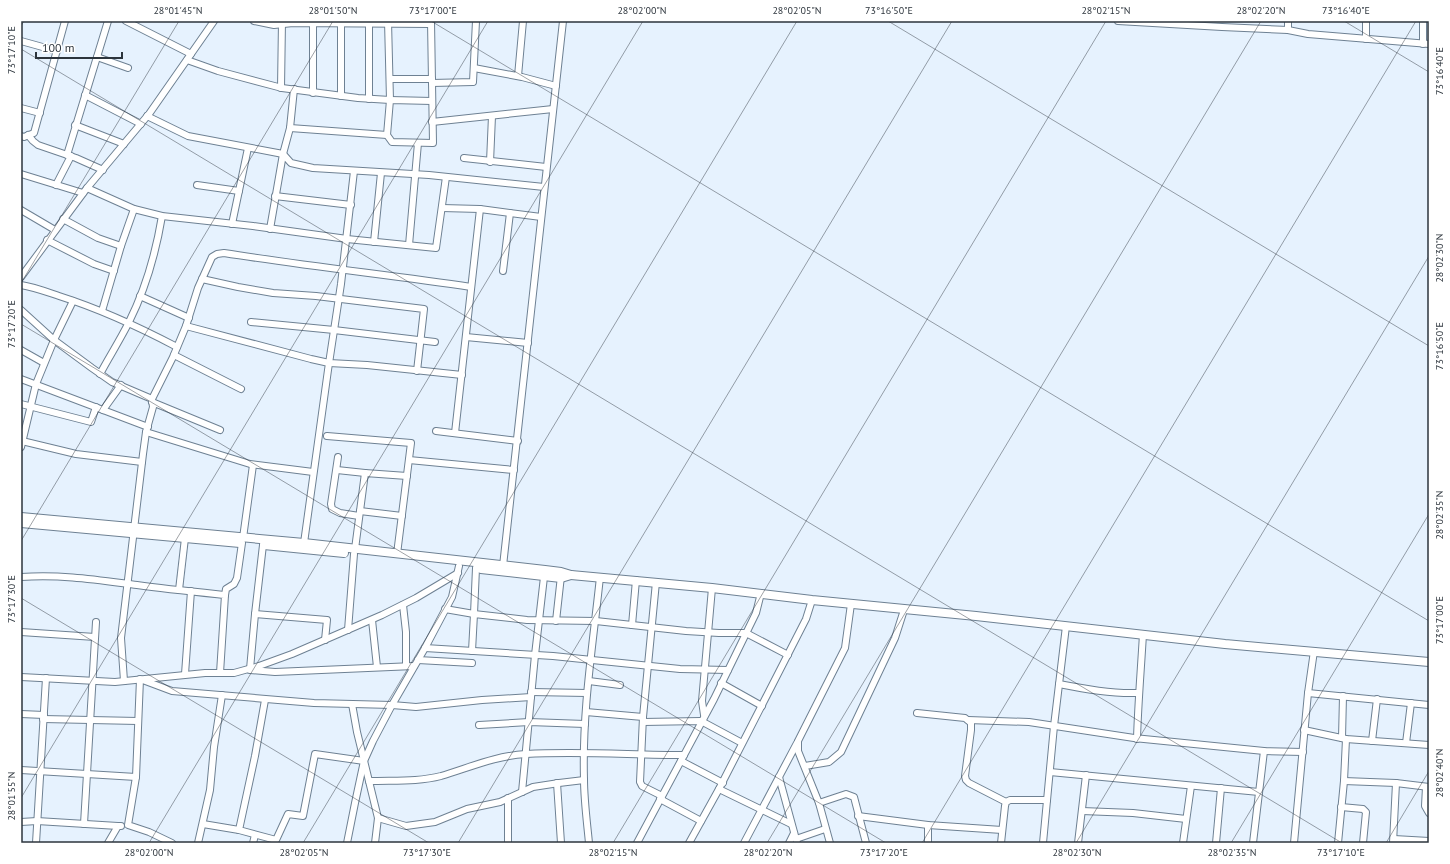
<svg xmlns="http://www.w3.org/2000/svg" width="1450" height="864" font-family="'PT Sans',sans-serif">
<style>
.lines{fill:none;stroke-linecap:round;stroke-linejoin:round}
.minor-casing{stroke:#6e8193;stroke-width:8}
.major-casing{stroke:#6e8193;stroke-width:10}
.minor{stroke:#fff;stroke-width:6}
.major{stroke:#fff;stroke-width:8}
.ticks{fill:none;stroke:#2c343c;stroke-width:1;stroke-opacity:0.45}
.neatline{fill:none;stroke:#2c343c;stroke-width:1.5}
.ticks-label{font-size:10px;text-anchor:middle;fill:#2c343c}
</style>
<rect width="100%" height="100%" fill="#e6f2fe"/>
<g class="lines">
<defs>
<g id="minor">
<polyline points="126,21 191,54"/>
<polyline points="254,21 274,25 293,23 431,24"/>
<polyline points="1118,21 1222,27 1288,30"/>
<polyline points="1288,21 1288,30 1308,34 1429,44"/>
<polyline points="313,23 313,93"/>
<polyline points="1366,39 1366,21"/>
<polyline points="21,41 57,51"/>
<polyline points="1423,44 1423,21"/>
<polyline points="97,57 128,68"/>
<polyline points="187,60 218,71 282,88 358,98 390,100 388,21"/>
<polyline points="474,68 522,77 556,86"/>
<polyline points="518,76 523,21"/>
<polyline points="390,79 432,79"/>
<polyline points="432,83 473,82 476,21"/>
<polyline points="281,88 282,21"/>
<polyline points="85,95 141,124"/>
<polyline points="341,96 341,24"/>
<polyline points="369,99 369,21"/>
<polyline points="21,108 40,113"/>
<polyline points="147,116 188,136 283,154 290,128 294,89"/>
<polyline points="432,122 553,109"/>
<polyline points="75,125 124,144"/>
<polyline points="290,128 387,135 392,142 433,143 431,21"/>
<polyline points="28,135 33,141 38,145 76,158 103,170"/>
<polyline points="387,135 390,100 432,101"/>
<polyline points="21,136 24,137 34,133 65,21"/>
<polyline points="67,155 108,21"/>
<polyline points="464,158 546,167"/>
<polyline points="490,162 492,116"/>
<polyline points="21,174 83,193"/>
<polyline points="56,185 71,156"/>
<polyline points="197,185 239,191"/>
<polyline points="87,188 134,209 162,216 253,226 347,239 436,248 446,177"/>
<polyline points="275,196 351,205"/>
<polyline points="442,208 480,209 541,217"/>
<polyline points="21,210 55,230"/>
<polyline points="63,219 98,238 121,246"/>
<polyline points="232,224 248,148"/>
<polyline points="270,229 283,154 291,163 313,168 429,175 544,187"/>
<polyline points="47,240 94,264 114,271"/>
<polyline points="374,242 381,173"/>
<polyline points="409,245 418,143"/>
<polyline points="503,271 510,213"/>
<polyline points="21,277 87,188 149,114 214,21"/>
<polyline points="202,279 238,287 273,293 316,296 424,309 417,371"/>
<path d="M21,285c13,2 26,7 38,11 41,13 80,31 118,51"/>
<polyline points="140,296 189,318"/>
<polyline points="21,310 54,340 92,368 112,382 152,399"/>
<polyline points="102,311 121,246 134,209"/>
<polyline points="251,322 334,330 435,342"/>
<polyline points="186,326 311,359 329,363 367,365 462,375"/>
<polyline points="466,337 528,343"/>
<polyline points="21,350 44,363"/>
<polyline points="174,355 241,389"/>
<path d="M100,374c9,-17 20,-34 29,-52 16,-32 27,-70 33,-106"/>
<polyline points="21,379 148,427"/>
<polyline points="152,402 220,430"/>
<polyline points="21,404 91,422 96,407"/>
<polyline points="103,410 121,385"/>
<polyline points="436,431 518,441"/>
<polyline points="146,432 250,464 313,472"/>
<polyline points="455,433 480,209"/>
<polyline points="327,436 411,443 397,554"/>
<polyline points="22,441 76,454 142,462"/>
<polyline points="21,447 36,384 54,340 73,301"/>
<polyline points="338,457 331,504 332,509 340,513 359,516"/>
<polyline points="409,460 514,470"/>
<polyline points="337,470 365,473"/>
<polyline points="360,511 402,516"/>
<polyline points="243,538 253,465"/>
<polyline points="304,543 328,370 341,284 354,171"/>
<polyline points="355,549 365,473 407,476"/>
<polyline points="503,566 563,21"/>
<path d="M21,577c40,-3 77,3 116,8 29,4 59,7 88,10l-5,78"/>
<polyline points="656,582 643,717 640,782 642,786 662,796"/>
<polyline points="179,590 185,538"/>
<polyline points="225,595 226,589 234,584 237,578 242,543"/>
<polyline points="403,605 406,632 406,666"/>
<polyline points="445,609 474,614 476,568"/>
<polyline points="255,614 327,620 325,640"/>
<polyline points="372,620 377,667"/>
<polyline points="556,621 561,576"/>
<polyline points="632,625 636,580"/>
<polyline points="348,630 354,554"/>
<polyline points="21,632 95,637"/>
<polyline points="425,648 553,656 680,669 728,670"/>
<polyline points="472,651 474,614 527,620 596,621 686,631 719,633 746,633 788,655"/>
<polyline points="418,660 472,663"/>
<polyline points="250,669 255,614 263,545"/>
<polyline points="250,670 275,672 414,666"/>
<polyline points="185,674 191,591"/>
<polyline points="21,677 115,682 205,673 234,673 259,666 292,654 382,615 416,598 458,573"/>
<path d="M124,681l-3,-43 22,-184 3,-22 7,-25 -1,-8 21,-42 13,-31 12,-38 14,-31 5,-3 7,-1c82,13 165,22 247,34"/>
<polyline points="589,681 620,685"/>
<polyline points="721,683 762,706"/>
<path d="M1059,684c26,5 53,10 79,9"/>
<polyline points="531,692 587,693"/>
<polyline points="1308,693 1429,705"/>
<polyline points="265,700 255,756 239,830 276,840 288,814 303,816 315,754 364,761"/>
<polyline points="352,704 357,732 378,818 375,843"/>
<polyline points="586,712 643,717"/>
<polyline points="917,713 965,718 971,723 971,730 965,776 966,780 969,783 1006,802"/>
<polyline points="21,714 44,715"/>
<polyline points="704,715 702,701 712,588"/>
<polyline points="43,719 138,721"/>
<polyline points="968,720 1029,722 1134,738 1264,751 1303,752"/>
<polyline points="643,722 701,721 742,743"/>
<polyline points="479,725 529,722 585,724"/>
<polyline points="1304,730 1346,739 1429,745"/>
<polyline points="1342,738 1343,696"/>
<path d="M1137,739c1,-35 4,-70 6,-105"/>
<polyline points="1372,741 1377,699"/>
<polyline points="1406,743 1411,703"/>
<polyline points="681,761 723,783"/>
<polyline points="805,766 829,762 841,752 895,638 904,610"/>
<polyline points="21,770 136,777"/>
<polyline points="1050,772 1259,792"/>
<polyline points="779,777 797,843"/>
<path d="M369,781c24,-1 49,1 72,-5 30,-9 54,-20 85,-22 53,-3 106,1 158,1"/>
<polyline points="1344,781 1396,783 1429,787"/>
<polyline points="557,783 561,843"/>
<polyline points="1426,787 1425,806 1429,813"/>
<polyline points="719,789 791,824"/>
<polyline points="522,792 535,655 544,577"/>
<polyline points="660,799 701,821"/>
<polyline points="819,803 846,794 854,797 866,843"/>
<polyline points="1341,807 1363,809 1366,812 1363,843"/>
<polyline points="1082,811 1133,813 1186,819"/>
<polyline points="858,816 928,825 1002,830"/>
<polyline points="378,818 406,826 435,822 467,809 500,802 533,787 559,783 584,780"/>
<polyline points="21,822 37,821 118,826"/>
<polyline points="84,824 96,622"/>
<polyline points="203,824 239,830"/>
<polyline points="928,825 928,843"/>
<polyline points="796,839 825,829"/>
<polyline points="1394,839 1429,841"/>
<polyline points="36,843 46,678"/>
<polyline points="108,843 118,826 121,826"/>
<polyline points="172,843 149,832 128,825 136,777 140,679 172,691 314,703 392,705 416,707 482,700 531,697"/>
<polyline points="198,843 210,790 214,747 222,695"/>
<polyline points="253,843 255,835"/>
<polyline points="347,843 355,803 364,761 373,741 392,705 425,648 452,597 459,566"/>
<polyline points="508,843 508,798"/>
<path d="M589,843c-2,-21 -5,-43 -5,-64 -2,-68 9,-135 16,-202"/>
<polyline points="637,843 714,699 756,613 761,593"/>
<polyline points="689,843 719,789 806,619 812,600"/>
<polyline points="744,843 797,743"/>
<polyline points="789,843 794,833"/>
<polyline points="830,843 819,803 798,751 798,741 845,648 851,604"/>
<polyline points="1001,843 1005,806 1006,802 1010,800 1047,800"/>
<polyline points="1043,843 1054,726 1066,626"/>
<polyline points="1078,843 1086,775"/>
<polyline points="1183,843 1191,786"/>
<polyline points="1216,843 1221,788"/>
<polyline points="1253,843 1264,751"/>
<polyline points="1294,843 1308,693 1314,651"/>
<polyline points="1338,843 1344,781 1346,739"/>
<polyline points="1393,843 1396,783"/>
</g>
<g id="major">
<polyline points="21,517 304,543 545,570 561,572 571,575 712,588 812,600 976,616 1225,644 1429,662"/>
<polyline points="21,523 240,543"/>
<polyline points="264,545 344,553"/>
<polyline points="481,569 561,578 571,575"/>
</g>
</defs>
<!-- minor casing -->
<use href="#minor" class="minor-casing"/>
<!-- major casing -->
<use href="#major" class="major-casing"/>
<!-- minor -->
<use href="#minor" class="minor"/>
<!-- major -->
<use href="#major" class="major"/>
</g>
<!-- ticks -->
<path class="ticks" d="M431,21l998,600M888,21l541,325M1344,21l85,51M21,26l3,-5M21,49l1321,794M21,283l158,-262M21,324l865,519M21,541l312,-520M21,598l408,245M21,798l467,-777M149,843l494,-822M303,843l494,-822M458,843l494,-822M613,843l493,-822M767,843l494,-822M922,843l494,-822M1076,843l353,-587M1231,843l198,-329M1386,843l43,-72"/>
<!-- border -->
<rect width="1450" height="864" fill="none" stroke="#ffffff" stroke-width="44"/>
<!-- scale -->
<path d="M36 52v6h86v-6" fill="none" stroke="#2c343c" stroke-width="2"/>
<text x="42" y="52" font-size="12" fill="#2c343c" stroke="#ffffff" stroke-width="3" paint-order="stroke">100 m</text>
<rect x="22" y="22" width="1406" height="820" class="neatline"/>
<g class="ticks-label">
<text x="178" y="14">28°01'45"N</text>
<text x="333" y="14">28°01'50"N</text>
<text x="433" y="14">73°17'00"E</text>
<text x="642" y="14">28°02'00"N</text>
<text x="797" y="14">28°02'05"N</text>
<text x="889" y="14">73°16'50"E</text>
<text x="1106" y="14">28°02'15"N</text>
<text x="1261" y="14">28°02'20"N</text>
<text x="1346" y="14">73°16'40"E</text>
<text transform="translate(11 50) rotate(-90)" y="4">73°17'10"E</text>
<text transform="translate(1439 71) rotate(-90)" y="4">73°16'40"E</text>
<text transform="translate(1439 258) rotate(-90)" y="4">28°02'30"N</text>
<text transform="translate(11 324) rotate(-90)" y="4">73°17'20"E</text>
<text transform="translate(1439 346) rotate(-90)" y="4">73°16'50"E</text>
<text transform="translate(1439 515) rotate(-90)" y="4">28°02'35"N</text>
<text transform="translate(11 599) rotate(-90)" y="4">73°17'30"E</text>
<text transform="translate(1439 620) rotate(-90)" y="4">73°17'00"E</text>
<text transform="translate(1439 773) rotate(-90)" y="4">28°02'40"N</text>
<text transform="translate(11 796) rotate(-90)" y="4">28°01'55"N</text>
<text x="149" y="856">28°02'00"N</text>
<text x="304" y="856">28°02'05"N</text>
<text x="427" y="856">73°17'30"E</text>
<text x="613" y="856">28°02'15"N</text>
<text x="768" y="856">28°02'20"N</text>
<text x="884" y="856">73°17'20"E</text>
<text x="1077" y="856">28°02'30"N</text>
<text x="1232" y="856">28°02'35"N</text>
<text x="1341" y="856">73°17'10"E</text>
</g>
</svg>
